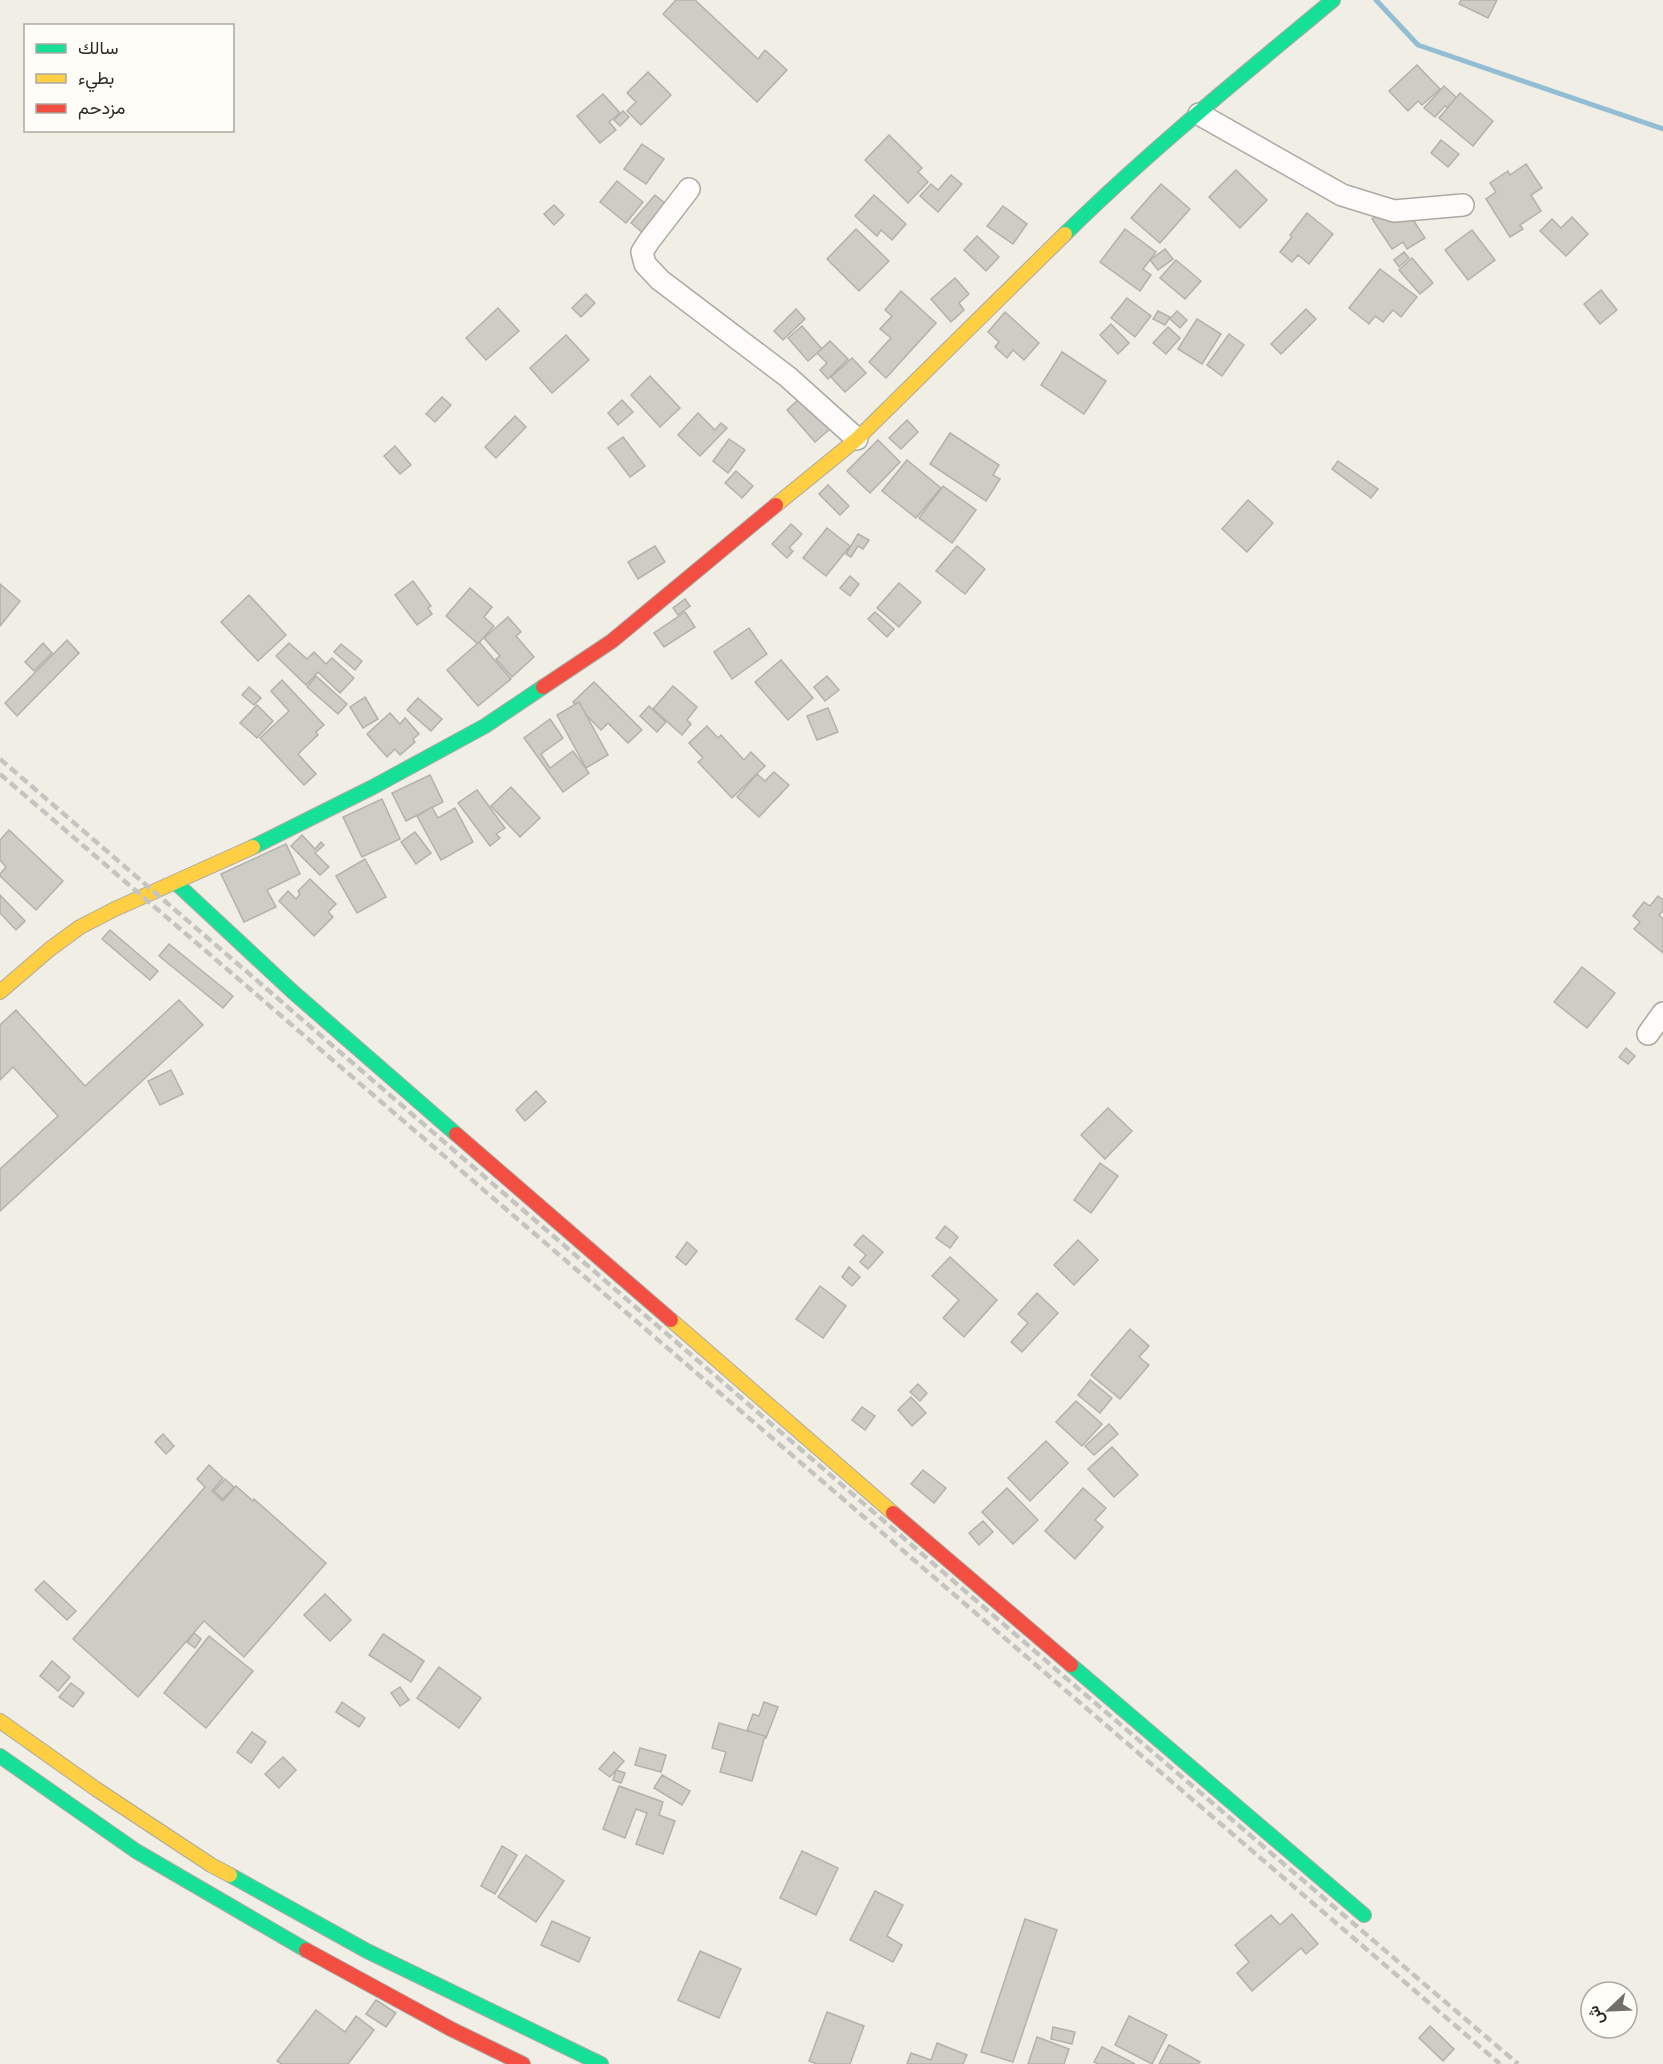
<svg xmlns="http://www.w3.org/2000/svg" width="1663" height="2064" font-family="Helvetica,Vazirmatn,sans-serif">
<style>
.lines{fill:none;stroke-linecap:round;stroke-linejoin:round}
.stream{stroke:#93bdd2;stroke-width:5}
.building{fill:#cfccc6;stroke:#b4b1ac;stroke-width:1.5}
.street-casing{stroke:#aba9a3;stroke-width:24}
.fast-casing{stroke:#aba9a3;stroke-width:16}
.slow-casing{stroke:#aba9a3;stroke-width:16}
.jam-casing{stroke:#aba9a3;stroke-width:16}
.street{stroke:#fdfcfb;stroke-width:21}
.fast{stroke:#16e098;stroke-width:14}
.slow{stroke:#ffcf43;stroke-width:14}
.jam{stroke:#f24e42;stroke-width:14}
.rail{stroke:#c4c4c1;stroke-width:4.5;stroke-dasharray:9 4.5;stroke-linecap:butt}
</style>
<rect width="100%" height="100%" fill="#f1eee6"/>
<g class="lines">
<!-- stream -->
<polyline class="stream" points="1376,0 1418,45 1663,129"/>
</g>
<!-- building -->
<g class="building">
<polygon points="676,0 695,0 758,59 765,50 787,70 757,102 663,14"/>
<polygon points="1461,0 1497,0 1488,18 1459,4"/>
<polygon points="1417,65 1440,89 1422,105 1418,101 1408,111 1389,91"/>
<polygon points="648,72 671,95 641,125 627,111 636,102 627,93"/>
<polygon points="1444,86 1457,98 1448,108 1445,106 1435,117 1424,108"/>
<polygon points="1460,93 1493,121 1473,146 1439,118"/>
<polygon points="603,94 620,113 609,122 616,130 600,143 577,116"/>
<polygon points="623,111 629,117 620,126 614,120"/>
<polygon points="889,135 922,168 918,172 928,182 908,203 865,160"/>
<polygon points="1441,140 1459,154 1448,167 1431,153"/>
<polygon points="642,144 664,159 646,184 624,169"/>
<polygon points="1526,164 1542,188 1531,195 1541,211 1520,225 1523,229 1510,237 1486,199 1496,192 1490,183 1508,171 1510,175"/>
<polygon points="1236,170 1267,200 1240,228 1209,197"/>
<polygon points="951,175 962,184 938,212 920,196 931,184 938,190"/>
<polygon points="617,181 643,202 626,223 600,202"/>
<polygon points="1161,184 1190,209 1160,243 1131,218"/>
<polygon points="655,195 667,205 643,233 631,223"/>
<polygon points="874,195 906,224 892,240 881,230 877,236 855,216"/>
<polygon points="1400,200 1425,238 1407,249 1403,242 1392,249 1372,219"/>
<polygon points="554,205 564,215 554,225 544,214"/>
<polygon points="1003,206 1027,224 1013,244 987,226"/>
<polygon points="1307,213 1333,234 1309,264 1298,255 1292,262 1280,252 1292,237 1290,235"/>
<polygon points="1572,217 1588,234 1566,256 1540,231 1552,219 1561,228"/>
<polygon points="856,229 889,261 859,291 827,259"/>
<polygon points="1125,229 1156,252 1143,269 1151,275 1140,291 1100,262"/>
<polygon points="1472,230 1495,260 1468,280 1445,250"/>
<polygon points="977,236 999,257 986,271 964,250"/>
<polygon points="1165,249 1173,259 1158,270 1150,260"/>
<polygon points="1404,252 1409,258 1399,267 1394,260"/>
<polygon points="1412,258 1433,283 1420,294 1399,270"/>
<polygon points="1176,260 1201,281 1185,299 1160,278"/>
<polygon points="1380,269 1417,297 1401,317 1393,310 1383,322 1375,316 1369,324 1349,308"/>
<polygon points="955,278 969,294 959,303 964,310 951,322 931,299"/>
<polygon points="1601,290 1617,310 1600,324 1584,304"/>
<polygon points="901,291 936,323 886,378 869,362 891,338 880,329 892,316 885,310"/>
<polygon points="586,294 595,303 581,317 572,308"/>
<polygon points="1127,298 1151,316 1135,337 1111,318"/>
<polygon points="498,308 519,331 486,360 466,338"/>
<polygon points="796,309 805,319 783,340 774,331"/>
<polygon points="1306,309 1316,319 1281,354 1271,344"/>
<polygon points="1158,311 1170,317 1165,325 1153,319"/>
<polygon points="1177,311 1187,320 1180,328 1170,319"/>
<polygon points="1005,312 1039,343 1024,360 1013,350 1007,358 995,347 999,342 988,332"/>
<polygon points="1197,319 1221,334 1202,364 1178,349"/>
<polygon points="1111,324 1129,343 1118,354 1100,335"/>
<polygon points="802,326 822,349 808,361 788,338"/>
<polygon points="1168,327 1180,338 1166,354 1153,343"/>
<polygon points="1229,334 1244,345 1222,376 1207,365"/>
<polygon points="566,335 589,360 552,393 530,368"/>
<polygon points="830,341 848,359 828,379 820,370 827,363 817,353"/>
<polygon points="1062,352 1106,381 1084,414 1041,385"/>
<polygon points="852,358 866,373 845,392 831,377"/>
<polygon points="650,376 680,408 660,427 631,395"/>
<polygon points="810,389 839,421 815,442 787,410"/>
<polygon points="442,397 451,405 435,422 426,414"/>
<polygon points="622,400 633,412 618,425 608,413"/>
<polygon points="698,413 715,430 721,423 727,428 700,456 678,435"/>
<polygon points="515,416 526,427 496,458 485,447"/>
<polygon points="907,420 918,432 901,449 889,438"/>
<polygon points="950,433 999,465 993,475 1000,479 986,501 930,464"/>
<polygon points="623,437 645,466 630,477 608,448"/>
<polygon points="729,439 745,450 728,473 713,461"/>
<polygon points="878,440 900,462 870,493 847,471"/>
<polygon points="395,446 411,465 400,474 384,456"/>
<polygon points="907,460 941,488 916,518 882,491"/>
<polygon points="1338,461 1378,489 1371,498 1332,469"/>
<polygon points="736,471 753,486 742,498 725,483"/>
<polygon points="828,485 849,506 840,515 819,494"/>
<polygon points="943,486 976,510 952,543 919,518"/>
<polygon points="1248,500 1273,523 1247,552 1222,529"/>
<polygon points="791,524 802,534 789,548 793,551 787,558 772,544"/>
<polygon points="827,528 850,546 826,576 803,558"/>
<polygon points="858,534 869,540 863,549 858,546 851,557 846,554"/>
<polygon points="655,546 665,562 638,579 628,562"/>
<polygon points="957,546 985,569 965,594 936,571"/>
<polygon points="850,576 859,584 850,596 840,588"/>
<polygon points="413,581 431,606 428,608 432,614 417,625 395,595"/>
<polygon points="899,583 921,602 899,627 877,608"/>
<polygon points="0,584 20,601 0,626"/>
<polygon points="470,588 492,607 484,617 494,626 478,644 446,616"/>
<polygon points="249,595 286,635 258,661 221,622"/>
<polygon points="685,599 690,606 678,615 673,608"/>
<polygon points="685,612 695,627 664,647 654,633"/>
<polygon points="875,612 894,629 887,637 868,619"/>
<polygon points="508,617 521,632 516,636 534,657 512,677 496,659 500,656 484,638"/>
<polygon points="749,628 767,654 732,679 714,652"/>
<polygon points="67,640 79,653 17,716 5,703"/>
<polygon points="479,642 511,679 478,706 447,670"/>
<polygon points="43,643 52,653 34,671 25,662"/>
<polygon points="289,643 307,659 314,652 326,664 332,658 354,678 340,693 318,672 306,685 276,656"/>
<polygon points="341,644 362,661 355,670 334,652"/>
<polygon points="781,660 813,698 788,720 755,682"/>
<polygon points="316,676 347,704 338,714 307,687"/>
<polygon points="827,676 839,690 825,701 814,687"/>
<polygon points="282,680 324,725 316,732 318,735 298,754 316,774 304,785 260,738 289,711 271,691"/>
<polygon points="594,682 642,730 628,743 608,723 601,730 573,702"/>
<polygon points="673,686 697,707 687,720 691,724 682,735 653,709"/>
<polygon points="249,687 261,698 254,705 242,695"/>
<polygon points="365,697 378,719 363,728 350,707"/>
<polygon points="418,698 442,719 431,731 407,710"/>
<polygon points="579,702 608,755 586,768 557,715"/>
<polygon points="257,705 273,721 257,738 240,723"/>
<polygon points="649,706 666,722 657,732 640,716"/>
<polygon points="828,708 838,732 817,740 807,716"/>
<polygon points="390,713 400,724 405,718 419,734 413,739 415,742 400,755 395,749 387,757 367,734"/>
<polygon points="550,719 563,738 541,754 550,768 573,751 589,773 563,792 524,738"/>
<polygon points="707,726 718,738 721,735 744,760 751,752 765,766 732,798 698,762 703,758 689,743"/>
<polygon points="774,772 789,785 759,817 737,797 757,774 765,781"/>
<polygon points="430,775 443,802 406,821 392,793"/>
<polygon points="511,787 540,818 520,837 491,806"/>
<polygon points="477,790 505,828 496,834 500,838 490,846 458,803"/>
<polygon points="382,799 400,839 362,857 343,817"/>
<polygon points="432,807 438,818 455,808 473,842 441,860 417,816"/>
<polygon points="9,830 63,881 36,910 0,876 0,874 6,867 0,860 0,840"/>
<polygon points="415,832 431,853 416,864 401,842"/>
<polygon points="302,835 315,849 321,842 324,845 315,853 329,867 320,875 291,846"/>
<polygon points="286,844 300,874 267,890 276,907 244,922 221,874"/>
<polygon points="365,859 386,897 357,913 336,876"/>
<polygon points="310,879 336,904 328,912 333,917 314,936 279,901 288,891 296,899 300,894 298,891"/>
<polygon points="0,895 25,921 16,930 0,913"/>
<polygon points="1658,896 1663,900 1663,911 1659,915 1663,919 1663,953 1634,929 1640,922 1633,916 1644,902 1650,906"/>
<polygon points="110,930 158,971 150,980 102,939"/>
<polygon points="169,944 233,996 223,1008 159,956"/>
<polygon points="1582,967 1615,993 1587,1028 1554,1002"/>
<polygon points="179,1000 203,1025 0,1211 0,1169 58,1116 13,1067 0,1080 0,1025 16,1010 85,1086"/>
<polygon points="1626,1048 1635,1056 1628,1064 1619,1057"/>
<polygon points="171,1070 183,1094 160,1105 148,1081"/>
<polygon points="536,1091 546,1102 525,1121 516,1110"/>
<polygon points="1108,1108 1132,1131 1105,1159 1081,1135"/>
<polygon points="1100,1163 1118,1176 1091,1213 1074,1200"/>
<polygon points="945,1226 958,1237 950,1248 936,1238"/>
<polygon points="863,1235 883,1252 868,1269 860,1262 866,1255 854,1245"/>
<polygon points="1078,1240 1098,1260 1074,1285 1054,1265"/>
<polygon points="687,1242 697,1251 686,1265 676,1257"/>
<polygon points="950,1257 997,1300 964,1337 943,1318 959,1300 932,1276"/>
<polygon points="849,1267 860,1277 852,1286 842,1277"/>
<polygon points="820,1286 846,1306 823,1338 796,1319"/>
<polygon points="1037,1293 1058,1313 1022,1352 1011,1342 1028,1323 1018,1314"/>
<polygon points="1130,1329 1149,1346 1139,1357 1149,1365 1120,1399 1091,1375"/>
<polygon points="1090,1380 1112,1398 1100,1413 1078,1395"/>
<polygon points="918,1384 927,1393 920,1401 910,1392"/>
<polygon points="911,1397 926,1413 912,1426 898,1410"/>
<polygon points="1076,1401 1102,1424 1082,1446 1056,1422"/>
<polygon points="862,1407 875,1416 865,1430 852,1420"/>
<polygon points="1109,1424 1118,1434 1094,1455 1085,1446"/>
<polygon points="163,1434 174,1446 166,1454 155,1442"/>
<polygon points="1046,1441 1068,1463 1030,1501 1008,1478"/>
<polygon points="1112,1447 1138,1475 1114,1497 1088,1469"/>
<polygon points="209,1465 223,1478 212,1491 223,1501 236,1486 253,1501 254,1499 326,1563 244,1657 204,1621 138,1697 73,1639 205,1487 197,1479"/>
<polygon points="923,1470 946,1488 934,1503 911,1484"/>
<polygon points="225,1479 234,1487 223,1499 214,1491"/>
<polygon points="1007,1488 1038,1520 1013,1544 982,1512"/>
<polygon points="1083,1488 1106,1508 1095,1520 1103,1527 1075,1559 1045,1531"/>
<polygon points="983,1521 993,1532 979,1545 969,1533"/>
<polygon points="44,1581 76,1611 67,1620 35,1590"/>
<polygon points="325,1594 351,1620 330,1641 304,1615"/>
<polygon points="194,1633 201,1639 195,1648 187,1642"/>
<polygon points="383,1634 424,1661 411,1682 369,1655"/>
<polygon points="209,1636 253,1671 206,1728 164,1693"/>
<polygon points="52,1661 70,1677 58,1691 40,1676"/>
<polygon points="439,1667 481,1698 459,1728 417,1698"/>
<polygon points="71,1683 84,1693 73,1707 59,1697"/>
<polygon points="400,1687 409,1700 400,1706 391,1693"/>
<polygon points="342,1702 365,1718 359,1727 336,1712"/>
<polygon points="764,1702 778,1707 766,1738 747,1730 753,1714 759,1716"/>
<polygon points="719,1723 765,1736 752,1781 720,1772 726,1752 712,1748"/>
<polygon points="252,1732 266,1742 251,1763 237,1752"/>
<polygon points="640,1748 666,1755 661,1772 635,1765"/>
<polygon points="614,1752 624,1761 610,1777 599,1769"/>
<polygon points="283,1757 296,1770 279,1788 265,1774"/>
<polygon points="616,1770 625,1773 621,1783 613,1780"/>
<polygon points="662,1775 690,1791 682,1805 654,1788"/>
<polygon points="619,1786 663,1802 659,1815 675,1821 663,1854 636,1844 647,1813 636,1809 625,1838 603,1829"/>
<polygon points="502,1846 517,1855 495,1894 481,1886"/>
<polygon points="802,1851 838,1868 816,1915 780,1898"/>
<polygon points="526,1855 564,1881 536,1922 498,1897"/>
<polygon points="875,1891 903,1905 887,1936 902,1945 893,1962 850,1940"/>
<polygon points="1292,1914 1318,1944 1306,1954 1301,1948 1252,1991 1237,1973 1249,1962 1235,1945 1271,1915 1280,1925"/>
<polygon points="1025,1919 1057,1930 1013,2062 981,2052"/>
<polygon points="552,1921 590,1938 579,1962 541,1945"/>
<polygon points="700,1951 741,1969 719,2018 678,2000"/>
<polygon points="376,2000 396,2013 386,2027 366,2014"/>
<polygon points="316,2010 345,2032 356,2016 374,2030 348,2064 282,2064 277,2061"/>
<polygon points="827,2012 864,2026 850,2064 817,2064 809,2061"/>
<polygon points="1129,2016 1167,2035 1152,2064 1115,2045"/>
<polygon points="1430,2026 1454,2049 1443,2061 1419,2038"/>
<polygon points="1053,2027 1075,2032 1072,2044 1051,2039"/>
<polygon points="1037,2037 1069,2049 1064,2064 1028,2064"/>
<polygon points="937,2043 967,2055 963,2064 907,2064 911,2053 931,2060"/>
<polygon points="1169,2045 1200,2062 1198,2064 1159,2064"/>
<polygon points="1102,2047 1135,2064 1098,2064 1094,2062"/>
</g>
<g class="lines">
<defs>
<g id="street">
<polyline points="1199,114 1342,195 1394,211 1463,205"/>
<polyline points="689,189 649,241 642,252 645,264 660,280 788,377 857,439"/>
<polyline points="1648,1034 1663,1013"/>
</g>
<g id="fast">
<path d="M1065,234c84,-83 177,-158 268,-234"/>
<polyline points="253,847 373,787 485,726 543,687"/>
<polyline points="176,883 293,992 456,1134"/>
<polyline points="1071,1665 1364,1915"/>
<polyline points="0,1756 136,1851 306,1950"/>
<polyline points="230,1875 367,1951 601,2064"/>
</g>
<g id="slow">
<polyline points="776,505 857,439 1065,234"/>
<polyline points="0,992 50,949 80,927 115,909 253,847"/>
<polyline points="671,1320 893,1513"/>
<polyline points="0,1721 96,1789 211,1865 230,1875"/>
</g>
<g id="jam">
<polyline points="543,687 612,641 776,505"/>
<polyline points="456,1134 671,1320"/>
<polyline points="893,1513 1071,1665"/>
<polyline points="306,1950 451,2029 523,2064"/>
</g>
</defs>
<!-- street casing -->
<use href="#street" class="street-casing"/>
<!-- fast casing -->
<use href="#fast" class="fast-casing"/>
<!-- slow casing -->
<use href="#slow" class="slow-casing"/>
<!-- jam casing -->
<use href="#jam" class="jam-casing"/>
<!-- street -->
<use href="#street" class="street"/>
<!-- fast -->
<use href="#fast" class="fast"/>
<!-- slow -->
<use href="#slow" class="slow"/>
<!-- jam -->
<use href="#jam" class="jam"/>
<!-- rail -->
<g class="rail">
<polyline points="0,759 1059,1672 1518,2064"/>
<polyline points="0,774 1500,2064"/>
</g>
</g>
<!-- legend -->
<rect x="24" y="24" width="210" height="108" fill="#fffdf8" stroke="#aba9a4" stroke-width="1.5"/>
<rect x="36" y="44" width="30" height="9" fill="#16e098" stroke="#aba9a4" stroke-width="1.5"/>
<text x="78" y="54" font-size="18" fill="#2c2a25">سالك</text>
<rect x="36" y="74" width="30" height="9" fill="#ffcf43" stroke="#aba9a4" stroke-width="1.5"/>
<text x="78" y="84" font-size="18" fill="#2c2a25">بطيء</text>
<rect x="36" y="104" width="30" height="9" fill="#f24e42" stroke="#aba9a4" stroke-width="1.5"/>
<text x="78" y="114" font-size="18" fill="#2c2a25">مزدحم</text>
<!-- north arrow -->
<g transform="translate(1609 2010) rotate(247)"><circle r="28" fill="#fffdf8" stroke="#aba9a4" stroke-width="1.5"/>
<path d="M0-4.5L10 22L0 15L-10 22Z" fill="#716f69"/>
<text y="-9" font-size="16" font-weight="bold" text-anchor="middle" fill="#2c2a25">ش</text>
</g>
</svg>
